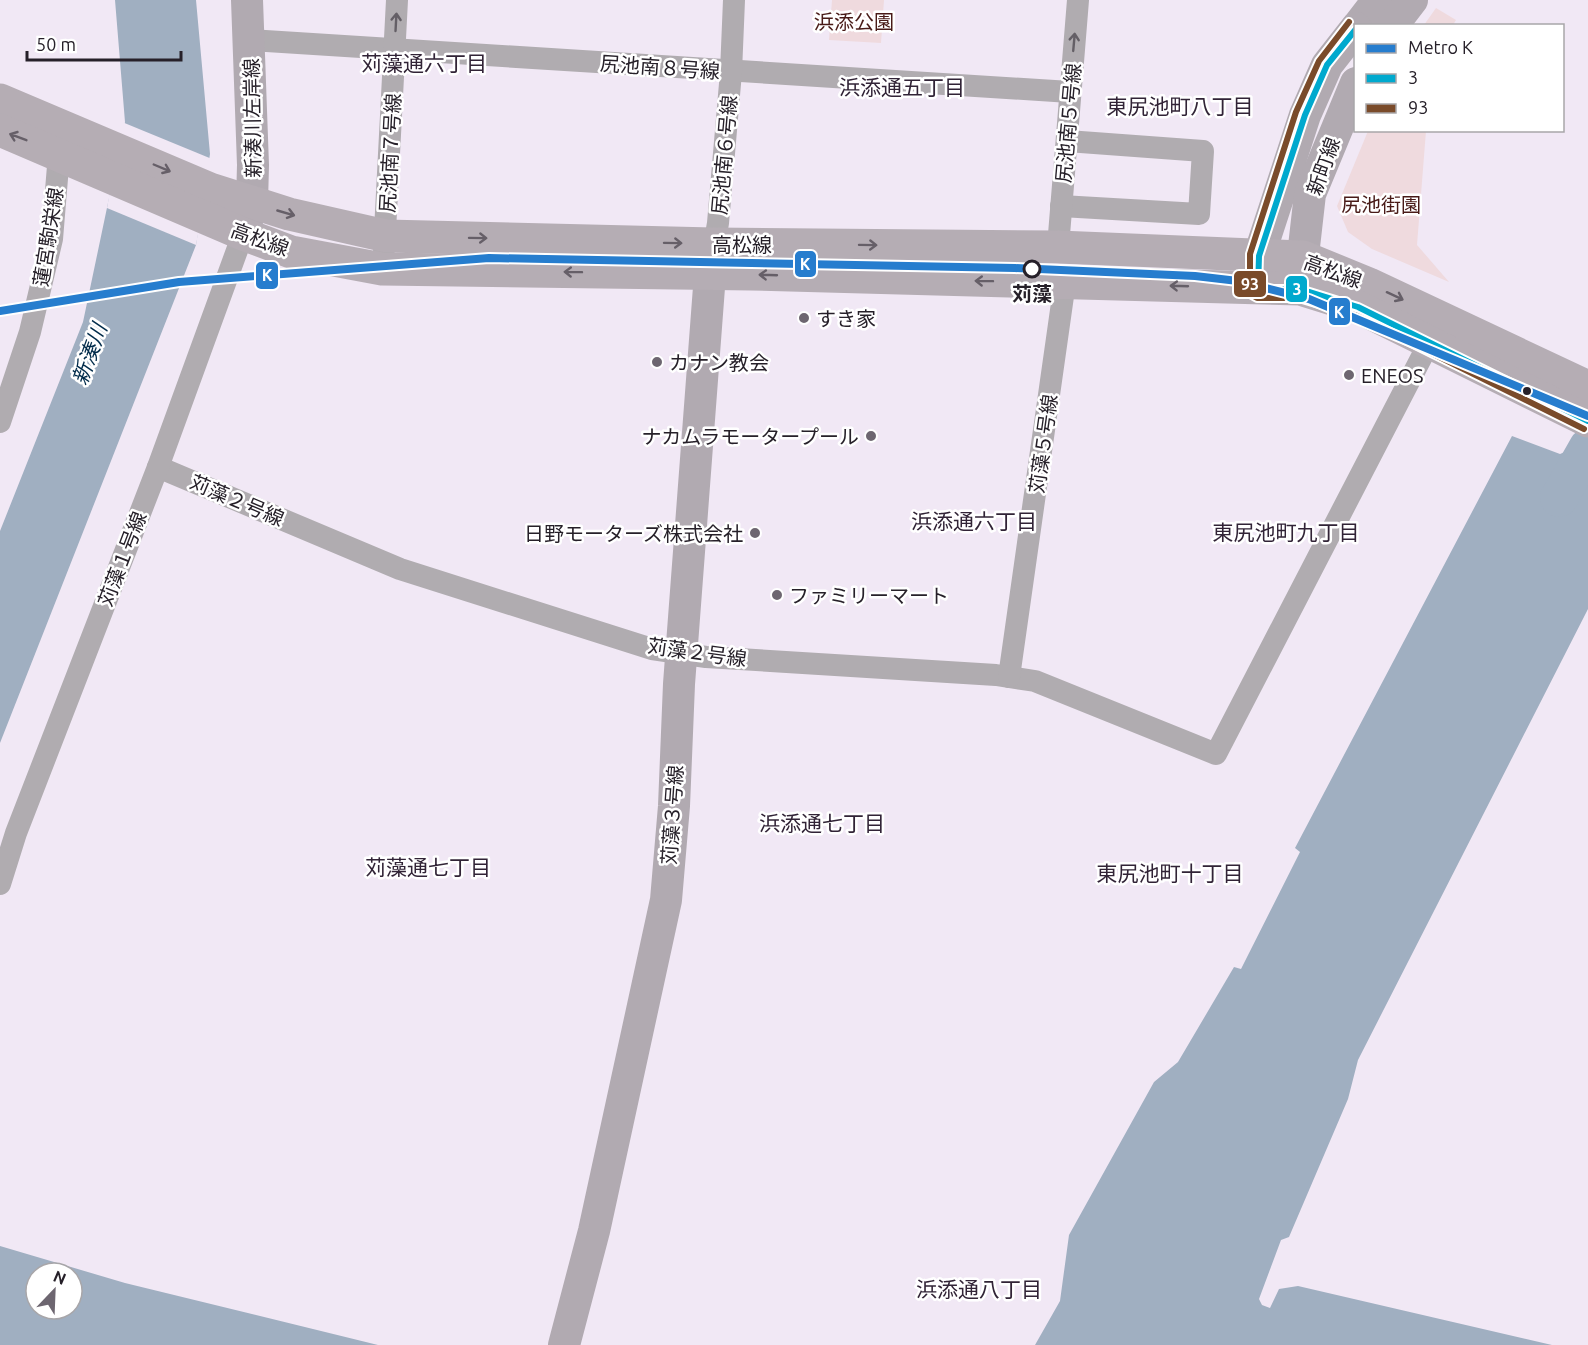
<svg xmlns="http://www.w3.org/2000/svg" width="1588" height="1345" font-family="Ubuntu,'Noto Sans JP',sans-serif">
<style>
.green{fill:#efdade}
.water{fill:#a0afc1;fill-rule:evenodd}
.pier{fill:#f1e8f5}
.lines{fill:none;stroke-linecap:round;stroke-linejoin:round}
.river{stroke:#a0afc1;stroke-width:38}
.street{stroke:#b0acb0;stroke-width:22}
.secondary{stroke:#b1aab1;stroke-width:32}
.primary{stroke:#b5adb4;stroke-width:33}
.bus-1-casing{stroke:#fff;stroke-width:10}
.bus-2-casing{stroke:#fff;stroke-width:10}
.bus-1{stroke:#00a9ce;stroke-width:6}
.bus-2{stroke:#7a4b2a;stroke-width:6}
.metro-1-casing{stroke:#fff;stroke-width:12}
.metro-1{stroke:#267dce;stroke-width:8}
.oneway{stroke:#645f66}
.oneway2{stroke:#665f68}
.stop-dot{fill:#fff;stroke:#262029;stroke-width:3}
.poi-dot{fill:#6d6670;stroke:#fff;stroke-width:2}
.bus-dot{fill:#262029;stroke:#fff;stroke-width:2}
.labels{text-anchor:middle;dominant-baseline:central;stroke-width:5;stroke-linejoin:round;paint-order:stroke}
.park-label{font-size:20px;fill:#481a17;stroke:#fff}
.street-label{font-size:20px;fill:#262029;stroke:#fff}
.stop-label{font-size:20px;font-weight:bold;fill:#262029;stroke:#fff}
.poi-label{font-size:20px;fill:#262029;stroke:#fff;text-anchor:start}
.neighbourhood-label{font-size:21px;fill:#312336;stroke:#fff}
.water-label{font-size:21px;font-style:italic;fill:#012b4a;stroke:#fff}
.line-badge{stroke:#fff;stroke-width:2}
.badge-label{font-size:16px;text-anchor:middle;font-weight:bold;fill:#fff}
</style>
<rect width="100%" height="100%" fill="#f1e8f5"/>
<!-- green -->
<g class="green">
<polygon points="832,0 884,0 881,43 829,40"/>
<polygon points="1436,8 1456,20 1453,25 1424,25"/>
<polygon points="1368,131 1426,131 1417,245 1449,282 1372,249 1348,232 1337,206"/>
</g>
<!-- water -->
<g class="water">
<polygon points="115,0 196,0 210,154 196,245 0,743 0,531 83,322 125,122"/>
<polygon points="1512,436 1560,454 1574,448 1588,454 1588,609 1358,1060 1348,1099 1289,1237 1281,1240 1259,1299 1262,1305 1270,1308 1279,1289 1298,1286 1552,1345 1035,1345 1060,1301 1069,1235 1154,1082 1178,1062 1234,967 1241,969 1300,852 1295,848"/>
<path d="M0,1246l125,37 253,62h-378zM36,1273h36v36h-36z"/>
</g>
<!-- pier -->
<polygon class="pier" points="122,122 212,159 196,245 107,208"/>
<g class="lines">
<!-- river -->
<polyline class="river" points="1559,498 1588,447"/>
<!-- street -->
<g class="street">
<polyline points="250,40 1070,92"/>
<polyline points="1061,206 1199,214 1203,151 1067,141"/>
<polyline points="1058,247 1078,0"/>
<polyline points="384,250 397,0"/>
<polyline points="712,258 718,223 731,72 734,0"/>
<polyline points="0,422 30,332 52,239 59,154"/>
<polyline points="158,467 400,569 652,649 706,657 996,675 1035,681 1216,754 1430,341"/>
<polyline points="1009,677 1065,282"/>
<polyline points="0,884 16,833 158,467 243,234"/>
</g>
<!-- secondary -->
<g class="secondary">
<polyline points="1358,26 1378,0"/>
<polyline points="1392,26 1412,0"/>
<polyline points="245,228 252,203 253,165 247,0"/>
<polyline points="1258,279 1259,256 1305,115 1327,65 1356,28"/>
<polyline points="1300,282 1310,194 1356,83"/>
<polyline points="564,1345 594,1231 666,900 674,806 679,684 710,274"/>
</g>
<!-- primary -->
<g class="primary">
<polyline points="0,100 210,189 289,214 386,236 713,244 1058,247 1303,257 1369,284 1588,387"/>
<polyline points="0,130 243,234 291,252 382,269 751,274 1300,289 1358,307 1588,421"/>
</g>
<defs>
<polyline id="bus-1" points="1356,29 1327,65 1305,115 1259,256 1258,289 1300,289 1358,307 1588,421"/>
<polyline id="bus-2" points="1349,22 1319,61 1296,112 1250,254 1250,294 1257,298 1299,298 1355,315 1584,429"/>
</defs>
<!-- bus-1 casing -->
<use href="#bus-1" class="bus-1-casing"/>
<!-- bus-2 casing -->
<use href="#bus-2" class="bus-2-casing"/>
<!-- bus-1 -->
<use href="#bus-1" class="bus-1"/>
<!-- bus-2 -->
<use href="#bus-2" class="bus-2"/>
<defs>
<polyline id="metro-1" points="0,311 179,282 489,258 1015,268 1195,276 1238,281 1309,299 1588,416"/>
</defs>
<!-- metro-1 casing -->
<use href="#metro-1" class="metro-1-casing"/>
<!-- metro-1 -->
<use href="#metro-1" class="metro-1"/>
</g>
<!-- one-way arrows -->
<defs><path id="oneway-shaft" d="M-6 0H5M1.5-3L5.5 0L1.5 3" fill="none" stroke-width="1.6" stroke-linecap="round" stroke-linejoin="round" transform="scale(1.5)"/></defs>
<g class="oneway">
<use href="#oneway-shaft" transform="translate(396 22) rotate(-87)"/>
<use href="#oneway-shaft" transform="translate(1074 42) rotate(-85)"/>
</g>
<g class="oneway2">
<use href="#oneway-shaft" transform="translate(18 137) rotate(-159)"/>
<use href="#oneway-shaft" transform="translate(162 168) rotate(23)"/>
<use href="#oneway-shaft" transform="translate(286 213) rotate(16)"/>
<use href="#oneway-shaft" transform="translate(478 238) rotate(1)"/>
<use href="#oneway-shaft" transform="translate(673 243) rotate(1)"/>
<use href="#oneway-shaft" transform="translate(868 245) rotate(1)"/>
<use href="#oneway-shaft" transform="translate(573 272) rotate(-179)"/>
<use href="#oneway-shaft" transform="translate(768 275) rotate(-178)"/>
<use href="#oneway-shaft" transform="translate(984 281) rotate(-179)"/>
<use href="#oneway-shaft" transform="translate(1179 286) rotate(-178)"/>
<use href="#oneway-shaft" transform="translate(1395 296) rotate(25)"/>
</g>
<!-- markers -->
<circle class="stop-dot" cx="1032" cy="269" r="8"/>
<g class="poi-dot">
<circle cx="804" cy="318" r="6"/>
<circle cx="657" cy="362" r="6"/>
<circle cx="1349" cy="375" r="6"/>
<circle cx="871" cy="436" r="6"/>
<circle cx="755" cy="533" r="6"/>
<circle cx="777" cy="595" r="6"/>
</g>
<circle class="bus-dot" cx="1527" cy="391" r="5"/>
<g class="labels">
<!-- park labels -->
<g class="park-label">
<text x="854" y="21">浜添公園</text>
<text x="1381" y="204">尻池街園</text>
</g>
<!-- street labels -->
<g class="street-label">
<text transform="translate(660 67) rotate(4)">尻池南８号線</text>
<text transform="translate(252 118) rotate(-91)">新湊川左岸線</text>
<text transform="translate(1068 123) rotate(-85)">尻池南５号線</text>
<text transform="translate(390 153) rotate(-87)">尻池南７号線</text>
<text transform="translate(724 155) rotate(-85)">尻池南６号線</text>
<text transform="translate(1323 166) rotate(-70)">新町線</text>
<text transform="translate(48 237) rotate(-81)">蓮宮駒栄線</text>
<text transform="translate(260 239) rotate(20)">高松線</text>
<text x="742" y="244">高松線</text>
<text transform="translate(1333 271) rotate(20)">高松線</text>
<text transform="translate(1043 444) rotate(-82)">苅藻５号線</text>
<text transform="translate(237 500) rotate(23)">苅藻２号線</text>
<text transform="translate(122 559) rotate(-69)">苅藻１号線</text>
<text transform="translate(697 652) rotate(8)">苅藻２号線</text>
<text transform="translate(672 815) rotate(-86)">苅藻３号線</text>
</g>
<!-- stop labels -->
<g class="stop-label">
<text x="1032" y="293">苅藻</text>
</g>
<!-- poi labels -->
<g class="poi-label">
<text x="816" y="318">すき家</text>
<text x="669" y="362">カナン教会</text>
<text x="1361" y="375">ENEOS</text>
<text x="859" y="436" text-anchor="end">ナカムラモータープール</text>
<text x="743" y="533" text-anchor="end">日野モーターズ株式会社</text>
<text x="789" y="595">ファミリーマート</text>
</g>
<!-- neighbourhood labels -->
<g class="neighbourhood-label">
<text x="424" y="63">苅藻通六丁目</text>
<text x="902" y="87">浜添通五丁目</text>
<text x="1180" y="106">東尻池町八丁目</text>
<text x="974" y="521">浜添通六丁目</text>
<text x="1286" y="532">東尻池町九丁目</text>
<text x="822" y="823">浜添通七丁目</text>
<text x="428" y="867">苅藻通七丁目</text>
<text x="1170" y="873">東尻池町十丁目</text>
<text x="979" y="1289">浜添通八丁目</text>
</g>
<!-- water labels -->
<g class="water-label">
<text transform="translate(89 354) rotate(-70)">新湊川</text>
</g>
</g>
<g class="line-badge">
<rect x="794" y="250" width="23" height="28" rx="6" fill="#267dce"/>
<rect x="255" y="261" width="24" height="29" rx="6" fill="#267dce"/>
<rect x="1233" y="270" width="34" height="28" rx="6" fill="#7a4b2a"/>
<rect x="1285" y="275" width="23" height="28" rx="6" fill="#00a9ce"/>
<rect x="1328" y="297" width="23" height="29" rx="6" fill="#267dce"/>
</g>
<g class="badge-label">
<text x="805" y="270">K</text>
<text x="267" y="281">K</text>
<text x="1250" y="290">93</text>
<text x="1297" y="295">3</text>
<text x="1339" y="318">K</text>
</g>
<!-- legend -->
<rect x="1354" y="24" width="210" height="108" fill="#ffffff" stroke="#a8a6a9" stroke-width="1.5"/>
<rect x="1366" y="44" width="30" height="9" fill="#267dce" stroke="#a8a6a9" stroke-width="1.5"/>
<text x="1408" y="54" font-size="18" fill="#262029">Metro K</text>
<rect x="1366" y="74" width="30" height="9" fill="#00a9ce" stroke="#a8a6a9" stroke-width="1.5"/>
<text x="1408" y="84" font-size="18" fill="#262029">3</text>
<rect x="1366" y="104" width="30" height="9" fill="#7a4b2a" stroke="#a8a6a9" stroke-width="1.5"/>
<text x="1408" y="114" font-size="18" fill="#262029">93</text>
<!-- north arrow -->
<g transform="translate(54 1291) rotate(23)"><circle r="28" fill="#ffffff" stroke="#a8a6a9" stroke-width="1.5"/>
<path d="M0-4.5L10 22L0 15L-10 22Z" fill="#6d6670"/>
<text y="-9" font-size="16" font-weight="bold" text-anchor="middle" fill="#262029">N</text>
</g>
<!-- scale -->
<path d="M27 51v9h154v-9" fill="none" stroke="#262029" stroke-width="3"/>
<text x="36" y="51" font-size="18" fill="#262029" stroke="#ffffff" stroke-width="4.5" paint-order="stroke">50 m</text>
</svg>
